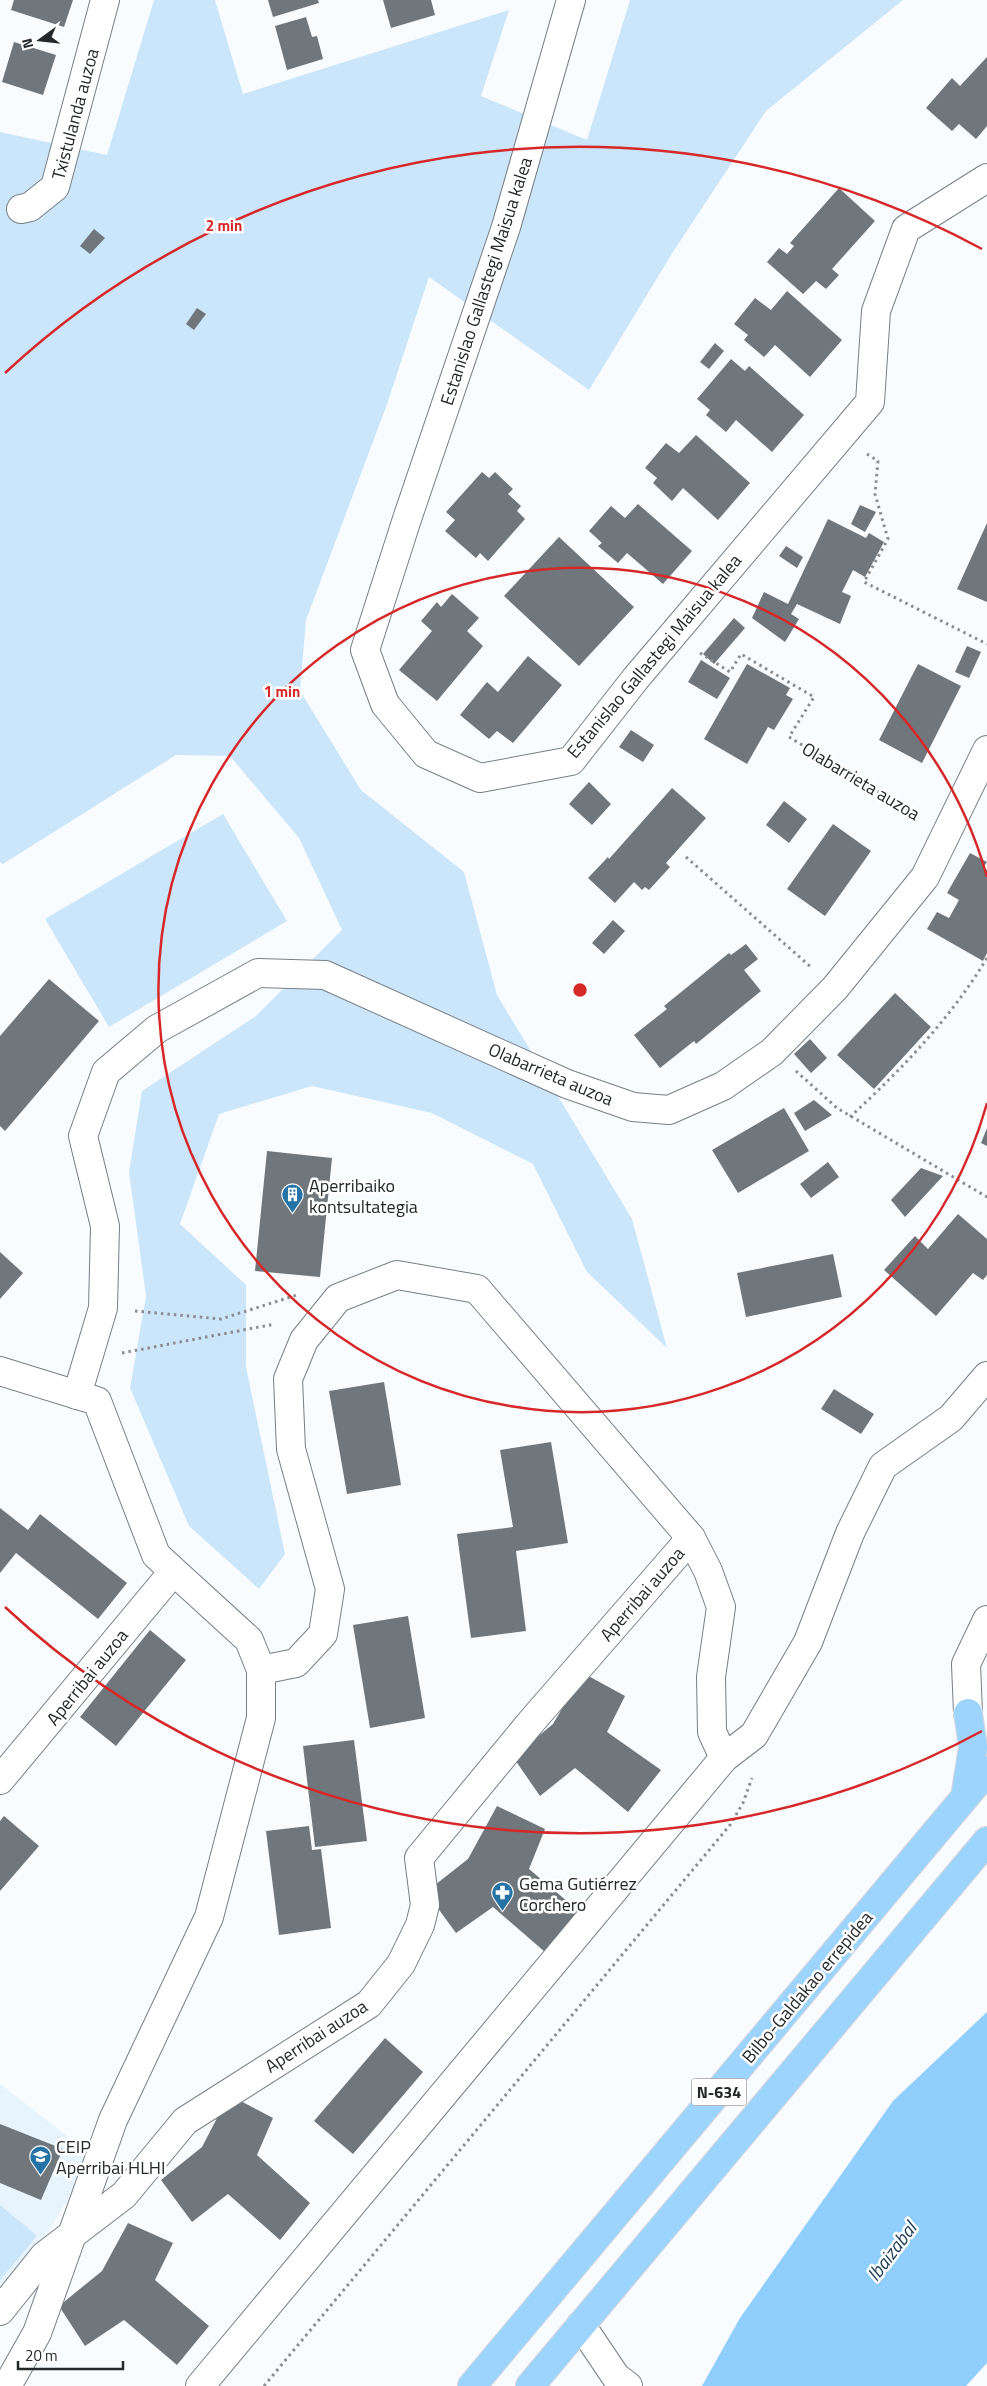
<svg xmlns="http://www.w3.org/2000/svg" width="987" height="2386" font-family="'Titillium Web',sans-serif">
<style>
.built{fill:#e8f4fd}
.green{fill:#cbe6fb}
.water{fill:#8fcefd}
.building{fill:#6f767c}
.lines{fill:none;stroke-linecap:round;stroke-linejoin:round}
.minor-casing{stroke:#777f85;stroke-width:30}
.highway-casing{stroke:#d8d8d9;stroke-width:30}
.path{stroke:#8a8d90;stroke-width:3;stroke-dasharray:2.5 4;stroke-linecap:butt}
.minor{stroke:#fff;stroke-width:28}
.highway{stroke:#9dd4fe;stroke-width:28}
.ring{fill:none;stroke:#d62828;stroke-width:2.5}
.labels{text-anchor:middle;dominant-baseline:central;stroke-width:5;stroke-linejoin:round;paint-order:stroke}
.shield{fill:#fff;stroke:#66686b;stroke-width:1}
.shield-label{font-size:16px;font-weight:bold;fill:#25282b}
.street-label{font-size:18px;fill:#25282b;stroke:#fff}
.poi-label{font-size:18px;fill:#25282b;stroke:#fff;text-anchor:start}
.water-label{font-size:19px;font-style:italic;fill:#14374f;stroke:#fff}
.centre{fill:#d62828;stroke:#fff;stroke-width:2.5}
.ring-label{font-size:15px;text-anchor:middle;font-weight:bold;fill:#d62828;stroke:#fff;stroke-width:5;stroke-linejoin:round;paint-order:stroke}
</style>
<rect width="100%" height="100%" fill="#f9fcff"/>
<!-- built -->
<polygon class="built" points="0,2084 90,2154 70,2196 40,2245 0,2292"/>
<!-- green -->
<g class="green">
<polygon points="154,0 215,0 243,94 509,10 481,96 587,140 630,0 903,0 766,111 673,252 589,390 429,277 386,407 306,620 300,691 361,790 464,872 497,995 632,1219 667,1348 587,1272 533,1164 432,1113 312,1086 219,1114 180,1224 246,1285 246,1367 285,1554 259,1589 189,1526 130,1388 146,1296 129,1172 142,1091 256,1016 342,930 299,838 230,756 176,755 3,864 0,862 0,132 107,155"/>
<polygon points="223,814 287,921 109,1027 45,919"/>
<polygon points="0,2205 37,2236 0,2280"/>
</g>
<!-- water -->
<polygon class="water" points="987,2012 987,2363 966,2386 702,2386 740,2318 893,2101"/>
<!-- building -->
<g class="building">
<polygon points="14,0 73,0 64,27 11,10"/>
<polygon points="268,0 318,0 319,3 273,17"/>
<polygon points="383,0 431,0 435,15 391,28"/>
<polygon points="306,17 312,37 317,36 323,59 287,70 275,26"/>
<polygon points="14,42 56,55 43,95 2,82"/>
<polygon points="987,57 987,126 976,139 959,124 952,131 926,108 952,78 960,86"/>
<polygon points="839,188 875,221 832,269 839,275 826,289 816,281 803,294 767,262 779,248 787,254 794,246 790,243"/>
<polygon points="94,229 105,238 90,254 80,246"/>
<polygon points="787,291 842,340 810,377 775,345 764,357 744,340 748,335 734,324 755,298 771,310"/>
<polygon points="197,308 206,314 194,330 186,324"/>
<polygon points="715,343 724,351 709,369 700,362"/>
<polygon points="731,359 745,371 749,366 804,415 772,452 736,420 726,432 706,415 710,410 697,399"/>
<polygon points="696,435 750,483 718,520 683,488 672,501 653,483 657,478 645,468 666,443 679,453"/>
<polygon points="482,472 489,478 495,472 513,489 508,494 521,506 517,511 525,519 488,561 480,553 476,558 445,531 455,520 446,512"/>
<polygon points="638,504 692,551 663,584 627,553 618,563 598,546 602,543 589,531 611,506 625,518"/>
<polygon points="860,505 876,512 865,532 851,524"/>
<polygon points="828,519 866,538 869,533 884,542 865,577 853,570 842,592 851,596 840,624 797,604 791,614 799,619 785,642 752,618 764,592 788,604"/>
<polygon points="987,523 987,602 957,589"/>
<polygon points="559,537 634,607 579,666 504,596"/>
<polygon points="786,546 803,557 797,568 779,556"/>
<polygon points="452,594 479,618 467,631 483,646 437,701 399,670 432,631 421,621 437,602 441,607"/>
<polygon points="734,618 745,628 714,664 703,654"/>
<polygon points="967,646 981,652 969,678 955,672"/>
<polygon points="528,656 562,685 513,743 497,731 489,739 460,715 487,682 498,692"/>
<polygon points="701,660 730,678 717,699 688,682"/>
<polygon points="747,664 790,688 786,695 793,699 774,730 768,727 747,764 704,739"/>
<polygon points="918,664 961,686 922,763 879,740"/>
<polygon points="631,730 654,745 643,762 619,747"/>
<polygon points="589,782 611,804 592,825 569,804"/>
<polygon points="672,788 706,818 666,863 670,867 649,890 645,887 642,890 634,882 615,903 588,878 608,857 609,859"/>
<polygon points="784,801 807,819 789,843 766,825"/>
<polygon points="833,824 871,851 825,916 787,889"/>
<polygon points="970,853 987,862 983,868 987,870 987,953 983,961 927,929 937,912 949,918 959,900 947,893"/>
<polygon points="613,920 625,931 604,954 592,943"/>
<polygon points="746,944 758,959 744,970 761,991 696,1044 694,1041 660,1068 634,1035 667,1009 664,1006 729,953 731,955"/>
<polygon points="49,979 99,1021 5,1131 0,1126 0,1036"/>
<polygon points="895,993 931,1027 874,1089 837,1055"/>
<polygon points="810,1039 827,1058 811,1073 794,1054"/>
<polygon points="814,1100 832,1115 805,1131 794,1113"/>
<polygon points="784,1108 809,1151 738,1193 712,1150"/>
<polygon points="987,1128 987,1146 981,1143"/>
<polygon points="267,1151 332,1158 320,1277 255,1271"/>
<polygon points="828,1162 839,1177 811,1198 800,1184"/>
<polygon points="921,1168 943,1176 905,1217 891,1200"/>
<polygon points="958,1214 987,1239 987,1275 983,1280 973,1273 936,1316 884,1270 915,1236 928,1249"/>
<polygon points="0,1252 23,1273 0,1299"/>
<polygon points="833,1254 842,1297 746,1317 737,1273"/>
<polygon points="384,1382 401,1485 347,1494 329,1391"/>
<polygon points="834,1389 874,1414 861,1434 821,1409"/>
<polygon points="551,1442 568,1543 516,1551 526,1631 471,1638 457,1534 513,1527 500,1450"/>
<polygon points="0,1508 28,1530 40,1514 127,1583 98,1619 16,1553 0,1573"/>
<polygon points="408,1616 425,1718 370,1728 353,1625"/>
<polygon points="150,1630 186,1660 116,1746 80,1717"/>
<polygon points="583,1673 625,1696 607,1732 661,1770 628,1812 575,1768 540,1796 513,1757 553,1724"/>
<polygon points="354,1740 367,1841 315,1847 303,1746"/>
<polygon points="497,1806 545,1829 529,1869 581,1913 545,1952 493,1907 456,1933 426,1892 468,1859"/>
<polygon points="4,1816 39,1846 0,1891 0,1821"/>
<polygon points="309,1826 312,1850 321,1849 331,1928 279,1935 266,1831"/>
<polygon points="385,2038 423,2072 353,2154 314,2121"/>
<polygon points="229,2095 273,2118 257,2155 310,2203 280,2240 228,2194 192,2222 161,2180 202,2147"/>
<polygon points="0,2124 63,2149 41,2200 0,2183"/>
<polygon points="128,2223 173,2243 155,2280 209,2326 177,2365 124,2320 85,2346 59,2306 102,2271"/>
</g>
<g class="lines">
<defs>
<g id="minor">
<polyline points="571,0 506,227 407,519 365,650 385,704 426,754 480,778 571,761 636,678 870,402 876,311 906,229 987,178"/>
<polyline points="21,209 30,207 55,187 105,0"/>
<polyline points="0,1371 97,1401 156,1555 249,1640 261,1670 261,1718 209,1917 113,2120 37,2333 7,2386"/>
<polyline points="77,1395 103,1308 105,1226 83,1136 106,1072 157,1029 258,973 325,975 567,1084 633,1107 669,1110 723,1086 772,1052 835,988 925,877 987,750"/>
<polyline points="261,1670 296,1663 323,1634 330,1589 291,1449 288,1379 304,1340 338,1298 397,1275 477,1289 691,1538 708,1571 721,1607 711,1677 712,1732 724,1758"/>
<polyline points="968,1713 966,1664 987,1620"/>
<polyline points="0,1780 173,1572"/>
<polyline points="0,2311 44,2256 124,2195 185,2121 369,2004 401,1964 420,1925 425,1905 419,1858 531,1722 691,1538"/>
<polyline points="581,2325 616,2377 628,2386"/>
<polyline points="200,2386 724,1758 754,1735 808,1642 850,1533 883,1466 951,1418 987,1376"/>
</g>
<g id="highway">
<polyline points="965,1797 973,1747 968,1713"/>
<polyline points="472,2386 987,1771"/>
<polyline points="530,2386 987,1841"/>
</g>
</defs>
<!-- minor casing -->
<use href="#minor" class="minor-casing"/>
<!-- highway casing -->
<use href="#highway" class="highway-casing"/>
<!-- path -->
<g class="path">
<polyline points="867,454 878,461 875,494 888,539 864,582 987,644"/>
<polyline points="700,653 730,672 741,654 814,697 789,737 918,816"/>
<polyline points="686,857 812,968"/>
<polyline points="796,1071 837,1108 987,1197"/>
<path d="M850,1117c52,-48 101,-99 137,-159"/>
<polyline points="135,1311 221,1319 297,1295"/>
<polyline points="122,1353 275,1324"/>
<polyline points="264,2386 730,1825 743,1803 752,1778"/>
</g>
<!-- minor -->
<use href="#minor" class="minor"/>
<!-- highway -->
<use href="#highway" class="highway"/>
</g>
<!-- distance rings -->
<g class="ring">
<path d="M987 1103A422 422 0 1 1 987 877"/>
<path d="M982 1731A843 843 0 0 1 5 1607M5 373A843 843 0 0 1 982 249"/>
</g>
<!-- icons -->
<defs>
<symbol id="building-pin" viewBox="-11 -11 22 30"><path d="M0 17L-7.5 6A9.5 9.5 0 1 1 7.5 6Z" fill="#2572a5" stroke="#fff"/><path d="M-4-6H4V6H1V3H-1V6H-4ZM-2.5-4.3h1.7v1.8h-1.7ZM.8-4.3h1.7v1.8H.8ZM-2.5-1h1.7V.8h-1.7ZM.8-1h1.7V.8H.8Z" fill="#fff"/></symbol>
<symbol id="pharmacy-pin" viewBox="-11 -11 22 30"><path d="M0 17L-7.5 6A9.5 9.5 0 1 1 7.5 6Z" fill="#2572a5" stroke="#fff"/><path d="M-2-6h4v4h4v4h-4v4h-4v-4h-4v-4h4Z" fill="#fff"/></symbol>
<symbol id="school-pin" viewBox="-11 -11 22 30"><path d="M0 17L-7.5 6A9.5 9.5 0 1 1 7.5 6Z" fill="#2572a5" stroke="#fff"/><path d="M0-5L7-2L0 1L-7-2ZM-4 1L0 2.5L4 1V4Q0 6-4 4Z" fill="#fff"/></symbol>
</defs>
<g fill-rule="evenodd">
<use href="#building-pin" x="280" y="1182" width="25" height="34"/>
<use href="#pharmacy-pin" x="490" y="1880" width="25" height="34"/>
<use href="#school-pin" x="28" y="2144" width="25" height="34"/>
</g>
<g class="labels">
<!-- shield labels -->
<rect class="shield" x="691.5" y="2078.5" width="55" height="27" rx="4"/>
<g class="shield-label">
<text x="719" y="2092">N-634</text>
</g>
<!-- street labels -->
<g class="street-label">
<text transform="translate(75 114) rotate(-75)">Txistulanda auzoa</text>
<text transform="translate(486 281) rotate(-72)">Estanislao Gallastegi Maisua kalea</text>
<text transform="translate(654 656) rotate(-50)">Estanislao Gallastegi Maisua kalea</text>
<text transform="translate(861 781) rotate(31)">Olabarrieta auzoa</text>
<text transform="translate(551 1074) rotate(23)">Olabarrieta auzoa</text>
<text transform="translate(642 1594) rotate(-49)">Aperribai auzoa</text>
<text transform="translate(87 1677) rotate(-51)">Aperribai auzoa</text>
<text transform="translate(807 1987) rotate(-50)">Bilbo-Galdakao errepidea</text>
<text transform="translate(316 2036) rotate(-33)">Aperribai auzoa</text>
</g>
<!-- poi labels -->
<g class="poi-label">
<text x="309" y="1185">Aperribaiko<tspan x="309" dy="21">kontsultategia</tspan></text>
<text x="519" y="1883">Gema Gutiérrez<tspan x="519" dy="21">Corchero</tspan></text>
<text x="56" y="2146">CEIP<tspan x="56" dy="21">Aperribai HLHI</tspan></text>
</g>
<!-- water labels -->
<g class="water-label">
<text transform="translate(891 2251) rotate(-53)">Ibaizabal</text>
</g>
</g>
<circle cx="580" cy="990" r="8" class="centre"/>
<g class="ring-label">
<text x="224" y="231">2 min</text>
<text x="282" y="697">1 min</text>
</g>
<!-- north arrow -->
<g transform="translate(40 40) rotate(255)" stroke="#ffffff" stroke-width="4" paint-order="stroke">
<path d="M0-4L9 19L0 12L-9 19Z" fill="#25282b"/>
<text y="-8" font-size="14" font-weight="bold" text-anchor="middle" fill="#25282b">N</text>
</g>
<!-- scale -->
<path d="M18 2361v8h105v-8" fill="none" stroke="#25282b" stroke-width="2.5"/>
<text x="25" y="2361" font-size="15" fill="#25282b" stroke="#ffffff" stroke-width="4" paint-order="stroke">20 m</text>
</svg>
